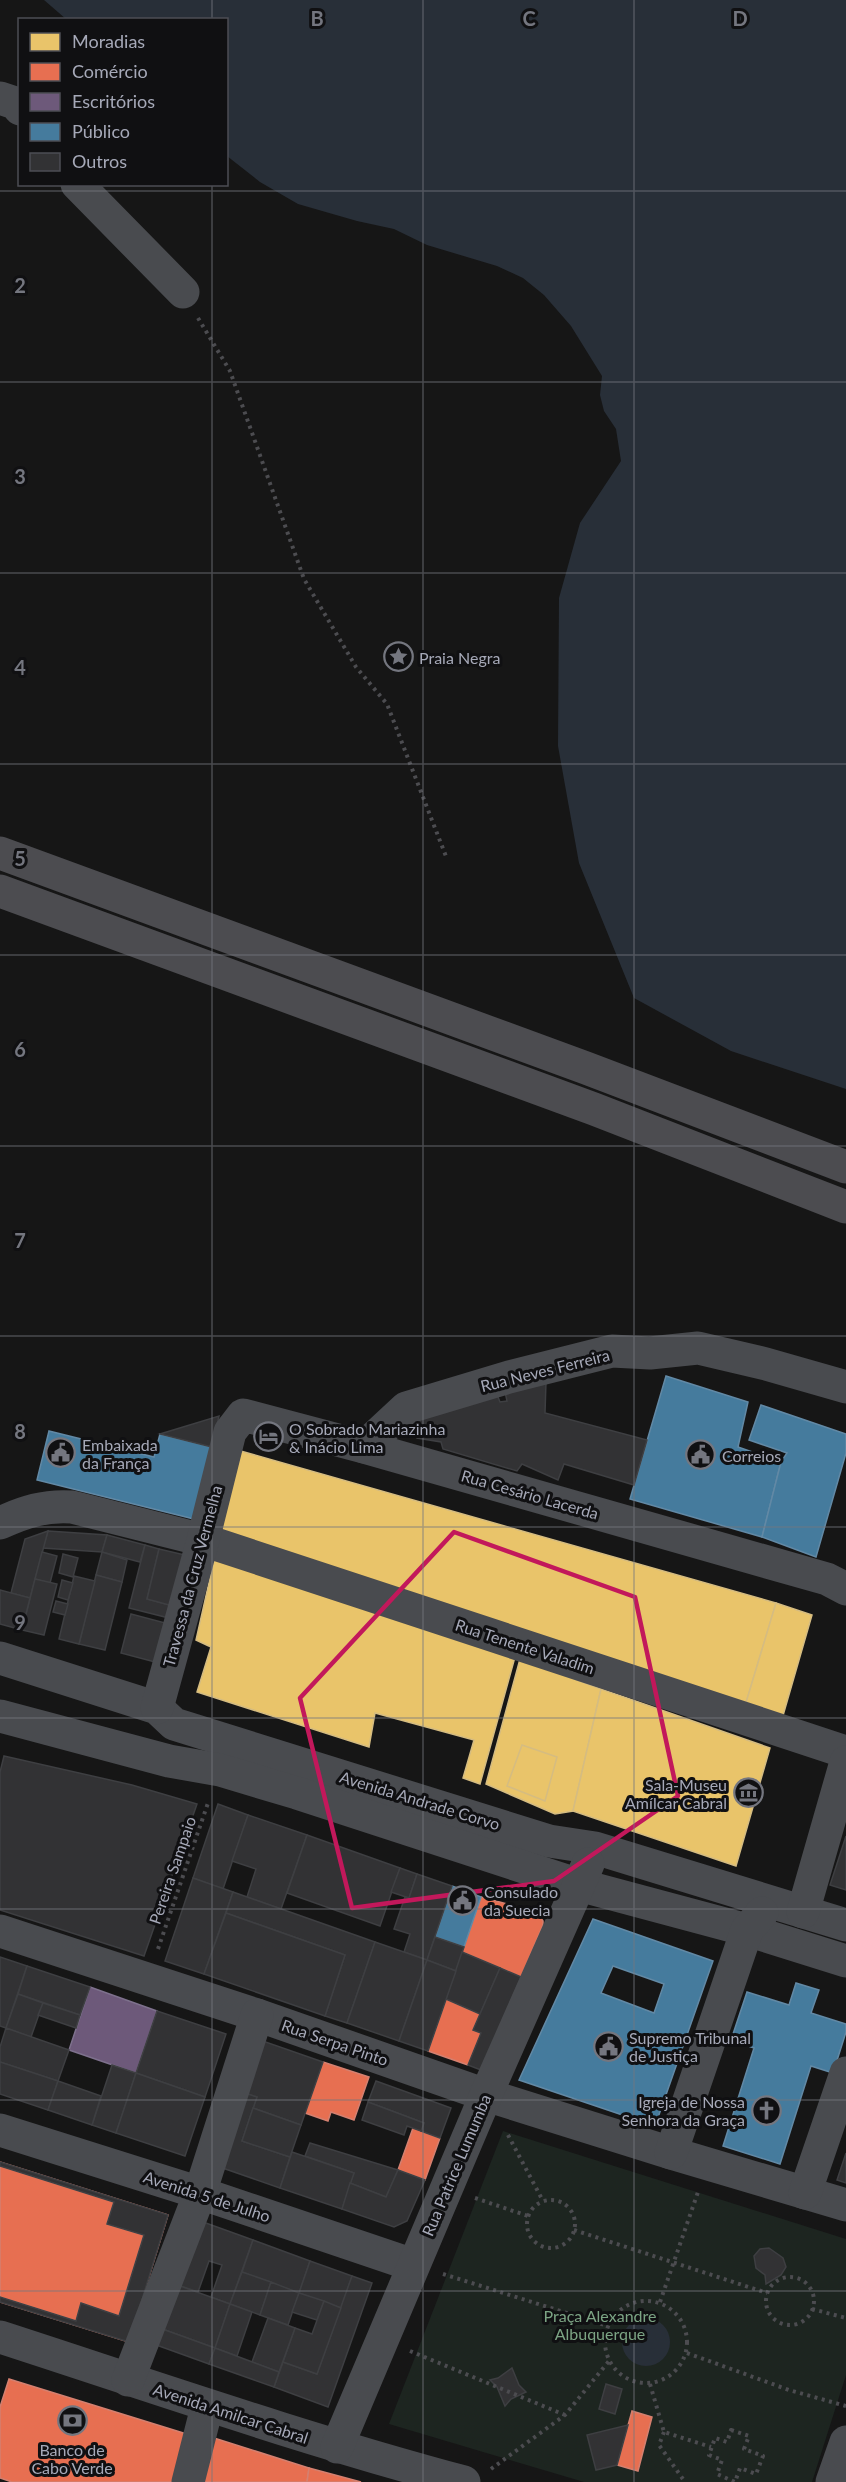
<svg xmlns="http://www.w3.org/2000/svg" width="846" height="2482" font-family="Lato,sans-serif">
<style>
.green{fill:#1d2520}
.water{fill:#282f38}
.homes{fill:#e9c46a;stroke:#d5bc81;stroke-width:1.5}
.shops{fill:#e76f51;stroke:#d48070;stroke-width:1.5}
.offices{fill:#6d597a;stroke:#7e718d;stroke-width:1.5}
.public{fill:#457b9d;stroke:#6289a5;stroke-width:1.5;fill-rule:evenodd}
.building{fill:#323234;stroke:#3e3f42;stroke-width:1.5}
.lines{fill:none;stroke-linecap:round;stroke-linejoin:round}
.path{stroke:#4c4c50;stroke-width:4;stroke-dasharray:3 4.5;stroke-linecap:butt}
.minor{stroke:#494b4f;stroke-width:33}
.major{stroke:#4c4c50;stroke-width:33}
.marked{fill:none;stroke:#c2185b;stroke-width:4.5;stroke-linejoin:round}
.grid{fill:none;stroke:#74767f;stroke-width:1.5;stroke-opacity:0.55}
.labels{text-anchor:middle;dominant-baseline:central;stroke-width:6;stroke-linejoin:round;paint-order:stroke}
.poi-label{font-size:16px;fill:#a6a9b8;stroke:#101012;text-anchor:start}
.street-label{font-size:16px;fill:#a6a9b8;stroke:#101012}
.park-label{font-size:16px;fill:#7ca484;stroke:#101012}
.grid-label{font-size:20px;text-anchor:middle;font-weight:bold;fill:#74767f;stroke:#101012;stroke-width:6;stroke-linejoin:round;paint-order:stroke}
</style>
<rect width="100%" height="100%" fill="#161616"/>
<!-- green -->
<polygon class="green" points="503,2131 846,2239 846,2375 812,2482 584,2482 389,2424"/>
<!-- water -->
<g class="water">
<polygon points="44,0 846,0 846,1089 731,1051 634,998 579,863 558,746 559,598 580,523 621,461 616,429 604,411 600,395 602,376 571,326 544,295 523,278 497,266 427,245 394,229 357,221 298,204 260,182 227,156 226,20 66,19"/>
<circle cx="646" cy="2342" r="24"/>
</g>
<!-- homes -->
<g class="homes">
<polygon points="230,1448 776,1603 745,1706 211,1526"/>
<polygon points="215,1556 518,1646 480,1784 463,1778 474,1740 375,1713 369,1747 197,1692 211,1647 196,1640"/>
<polygon points="776,1603 812,1615 782,1719 745,1706"/>
<polygon points="520,1659 601,1689 573,1811 555,1814 486,1784"/>
<polygon points="601,1689 770,1748 736,1866 573,1811"/>
<polygon points="522,1745 557,1757 545,1801 507,1786"/>
</g>
<!-- shops -->
<g class="shops">
<polygon points="481,1897 537,1912 543,1921 543,1925 521,1977 462,1952"/>
<polygon points="446,1999 480,2014 473,2030 481,2033 468,2065 428,2051"/>
<polygon points="323,2062 369,2077 354,2120 331,2112 328,2121 305,2113"/>
<polygon points="413,2128 440,2138 425,2180 398,2170"/>
<polygon points="0,2162 168,2215 129,2342 0,2302"/>
<polygon points="0,2166 114,2202 107,2224 144,2235 119,2316 81,2303 76,2321 0,2297"/>
<polygon points="9,2379 190,2435 176,2482 12,2482 0,2478 0,2407"/>
<polygon points="632,2411 652,2417 638,2471 617,2465"/>
<polygon points="214,2438 309,2468 307,2482 204,2482"/>
<polygon points="309,2468 361,2482 307,2482"/>
</g>
<!-- offices -->
<polygon class="offices" points="90,1987 157,2011 136,2073 69,2050"/>
<!-- public -->
<g class="public">
<polygon points="666,1376 748,1402 738,1447 781,1462 762,1537 630,1499"/>
<polygon points="761,1405 846,1434 846,1453 816,1557 762,1537 781,1462 787,1453 749,1440"/>
<polygon points="49,1431 154,1457 160,1434 212,1447 194,1519 37,1480"/>
<polygon points="452,1886 481,1897 464,1947 435,1937"/>
<path d="M593,1919l120,42 -58,165 -136,-46zM613,1966l51,18 -10,29 -53,-20z"/>
<polygon points="796,1983 819,1990 811,2013 846,2024 846,2032 833,2073 811,2066 780,2164 723,2146 754,2048 731,2040 747,1992 789,2005"/>
</g>
<!-- building -->
<g class="building">
<polygon points="546,1382 545,1413 647,1440 634,1485 564,1464 558,1480 522,1464 517,1471 443,1449 441,1442 417,1438 414,1416 496,1392 500,1402 507,1401 504,1387"/>
<polygon points="219,1416 212,1447 160,1434"/>
<polygon points="48,1531 107,1535 102,1552 43,1548"/>
<polygon points="48,1531 30,1598 11,1593 25,1539"/>
<polygon points="107,1535 145,1545 140,1562 102,1552"/>
<polygon points="145,1545 159,1549 147,1599 173,1606 169,1618 129,1608"/>
<polygon points="159,1549 185,1555 173,1606 147,1599"/>
<polygon points="42,1552 57,1556 50,1583 35,1579"/>
<polygon points="102,1552 127,1560 122,1582 96,1575"/>
<polygon points="63,1554 78,1558 73,1577 59,1573"/>
<polygon points="96,1575 122,1582 105,1650 79,1644"/>
<polygon points="74,1576 95,1581 79,1644 59,1639"/>
<polygon points="35,1579 57,1584 44,1635 22,1630"/>
<polygon points="62,1580 73,1583 68,1600 58,1597"/>
<polygon points="0,1590 30,1598 22,1630 0,1624"/>
<polygon points="56,1601 68,1604 65,1615 53,1612"/>
<polygon points="131,1614 169,1624 159,1663 121,1653"/>
<polygon points="4,1756 132,1785 197,1804 144,1956 0,1910 0,1772"/>
<polygon points="218,1804 248,1815 223,1889 193,1878"/>
<polygon points="248,1815 307,1835 281,1909 247,1897 256,1869 232,1861"/>
<polygon points="307,1835 400,1868 380,1926 287,1893"/>
<polygon points="846,1836 846,1890 830,1885"/>
<polygon points="400,1868 417,1874 409,1898 391,1892"/>
<polygon points="417,1874 452,1886 427,1960 404,1952 410,1934 394,1929 405,1897 409,1898"/>
<polygon points="193,1878 233,1892 204,1974 165,1961"/>
<polygon points="233,1892 375,1942 347,2023 325,2016 345,1955 226,1913"/>
<polygon points="226,1913 345,1955 325,2016 204,1974"/>
<polygon points="435,1937 464,1947 456,1971 427,1960"/>
<polygon points="375,1942 427,1960 399,2041 347,2023"/>
<polygon points="462,1952 500,1968 480,2014 446,1999"/>
<polygon points="0,1957 27,1966 6,2028 0,2026"/>
<polygon points="427,1960 456,1971 428,2051 399,2041"/>
<polygon points="27,1966 90,1987 80,2015 18,1994"/>
<polygon points="500,1968 521,1977 481,2070 468,2065 481,2033 473,2030"/>
<polygon points="18,1994 43,2003 31,2037 6,2028"/>
<polygon points="43,2003 80,2015 76,2028 38,2015"/>
<polygon points="157,2011 226,2034 205,2097 136,2073"/>
<polygon points="6,2028 69,2050 58,2081 0,2062 0,2047"/>
<polygon points="254,2038 323,2062 301,2125 253,2108 257,2097 236,2090"/>
<polygon points="0,2062 58,2081 48,2110 0,2094"/>
<polygon points="112,2065 136,2073 116,2133 92,2125"/>
<polygon points="136,2073 205,2097 185,2156 116,2133"/>
<polygon points="58,2081 101,2096 92,2125 48,2110"/>
<polygon points="376,2081 451,2108 440,2138 421,2131 424,2123 368,2102"/>
<polygon points="236,2090 257,2097 242,2141 290,2157 280,2188 211,2164"/>
<polygon points="368,2102 424,2123 421,2131 407,2126 404,2135 362,2120"/>
<polygon points="253,2108 301,2125 290,2157 242,2141"/>
<polygon points="310,2143 398,2170 386,2197 350,2183 354,2173 305,2156"/>
<polygon points="292,2152 354,2173 342,2209 280,2188"/>
<polygon points="846,2153 846,2183 837,2180"/>
<polygon points="0,2162 168,2215 129,2342 0,2302 0,2297 76,2321 81,2303 119,2316 144,2235 107,2224 114,2202 0,2166"/>
<polygon points="398,2170 425,2180 407,2221 394,2227 342,2209 350,2183 386,2197"/>
<polygon points="192,2218 253,2240 230,2304 211,2297 222,2265 209,2261 198,2292 169,2282"/>
<polygon points="253,2240 310,2261 299,2293 242,2272"/>
<polygon points="769,2248 783,2258 786,2267 781,2275 766,2284 765,2275 756,2268 754,2256 760,2249"/>
<polygon points="310,2261 352,2276 341,2308 299,2293"/>
<polygon points="242,2272 271,2282 260,2315 230,2304"/>
<polygon points="352,2276 372,2283 328,2407 274,2387 283,2362 317,2374"/>
<polygon points="169,2282 230,2304 215,2348 154,2326"/>
<polygon points="271,2282 299,2293 288,2325 260,2315"/>
<polygon points="299,2293 324,2301 317,2320 292,2312"/>
<polygon points="324,2301 341,2308 317,2374 283,2362 295,2328 312,2334"/>
<polygon points="230,2304 252,2312 237,2356 215,2348"/>
<polygon points="268,2318 295,2328 279,2372 252,2362"/>
<polygon points="154,2326 215,2348 209,2364 148,2342"/>
<polygon points="215,2348 279,2372 274,2387 209,2364"/>
<polygon points="512,2368 519,2385 526,2392 511,2399 505,2406 497,2387 490,2380 498,2378"/>
<polygon points="606,2384 622,2389 615,2414 599,2409"/>
<polygon points="628,2425 617,2465 596,2470 587,2435"/>
</g>
<g class="lines">
<!-- path -->
<g class="path">
<polyline points="198,318 230,371 304,579 356,667 387,704 447,859"/>
<polyline points="158,1949 209,1800"/>
<polyline points="508,2135 543,2201"/>
<polyline points="475,2198 528,2216"/>
<circle cx="551" cy="2224" r="24"/>
<polyline points="574,2230 767,2293"/>
<polyline points="443,2274 608,2326"/>
<circle cx="790" cy="2301" r="24"/>
<circle cx="646" cy="2342" r="41"/>
<polyline points="660,2302 698,2192"/>
<polyline points="812,2309 846,2318"/>
<polyline points="410,2351 565,2415"/>
<polyline points="687,2353 789,2390 846,2406"/>
<polyline points="650,2384 664,2432 711,2447"/>
<polygon points="731,2430 749,2436 744,2449 763,2456 756,2474 740,2468 735,2482 717,2474 722,2460 709,2455 715,2438 727,2442"/>
<polyline points="664,2432 659,2445 685,2482"/>
<polyline points="491,2469 565,2415 609,2361"/>
</g>
<!-- minor -->
<g class="minor">
<polyline points="0,98 15,103 20,109"/>
<polyline points="77,184 183,292"/>
<polyline points="364,1447 406,1408 509,1377 612,1351 650,1353 698,1348 766,1364 846,1387"/>
<path d="M0,1523c24,-11 45,-18 72,-16l131,33 643,212"/>
<polyline points="0,1658 157,1708 174,1724 549,1841 595,1848 846,1925"/>
<polyline points="157,1708 203,1540 230,1432 243,1415 364,1447 827,1579 846,1589"/>
<polyline points="0,1716 169,1761 220,1770 297,1793 579,1885 747,1930 846,1961"/>
<polyline points="803,1912 846,1762"/>
<polyline points="0,1931 257,2015 486,2095 671,2153 846,2205"/>
<polyline points="0,2130 200,2193 413,2265"/>
<polyline points="671,2153 747,1930 762,1913"/>
<polyline points="805,2193 846,2073"/>
<path d="M0,2337c154,50 307,103 464,145"/>
<polyline points="128,2380 200,2193 257,2015"/>
<polyline points="337,2447 486,2095 588,1864"/>
<polyline points="188,2482 207,2407"/>
<polyline points="832,2482 846,2442"/>
</g>
<!-- major -->
<g class="major">
<polyline points="0,853 586,1068 846,1167"/>
<polyline points="0,891 594,1109 846,1207"/>
</g>
</g>
<!-- marked area -->
<path class="marked" d="M454,1532l181,65 43,199 -124,85 -202,27 -52,-210z"/>
<!-- grid -->
<path class="grid" d="M212,0v20M423,0v2482M634,0v2482M212,184v2298M0,191h846M0,382h846M0,573h846M0,764h846M0,955h846M0,1146h846M0,1336h846M0,1527h846M0,1718h846M0,1909h846M0,2100h846M0,2291h846"/>
<!-- icons -->
<defs>
<symbol id="sight-ring" viewBox="-11 -11 22 22"><circle r="9.5" fill="#101012" stroke="#74767f" stroke-width="1.5"/><path d="M0-6L1.8-2.2L6-1.7L2.9 1.2L3.7 5.4L0 3.3L-3.7 5.4L-2.9 1.2L-6-1.7L-1.8-2.2Z" fill="#74767f"/></symbol>
<symbol id="hotel-ring" viewBox="-11 -11 22 22"><circle r="9.5" fill="#101012" stroke="#74767f" stroke-width="1.5"/><path d="M-6-4.5h1.5V1H6V5H4.5V3h-9V5H-6ZM-4 0a1.8 1.8 0 1 1 3.6 0ZM.5 0V-2.5h3Q6-2.5 6 0Z" fill="#74767f"/></symbol>
<symbol id="civic-ring" viewBox="-11 -11 22 22"><circle r="9.5" fill="#101012" stroke="#74767f" stroke-width="1.5"/><path d="M-.6-6.5H3V-4.5H.6V-3L4-1V1h2V6H-6V1h2V-1L-.6-3ZM-1.2 2.5V6h2.4V2.5Z" fill="#74767f"/></symbol>
<symbol id="museum-ring" viewBox="-11 -11 22 22"><circle r="9.5" fill="#101012" stroke="#74767f" stroke-width="1.5"/><path d="M0-6L6-3V-2H-6V-3ZM-5-1h2V3h-2ZM-1-1h2V3h-2ZM3-1h2V3H3ZM-6 4H6V6H-6Z" fill="#74767f"/></symbol>
<symbol id="church-ring" viewBox="-11 -11 22 22"><circle r="9.5" fill="#101012" stroke="#74767f" stroke-width="1.5"/><path d="M-1.2-6h2.4v3.5h3.3v2.4h-3.3V6h-2.4V-.1h-3.3v-2.4h3.3Z" fill="#74767f"/></symbol>
<symbol id="bank-ring" viewBox="-11 -11 22 22"><circle r="9.5" fill="#101012" stroke="#74767f" stroke-width="1.5"/><path d="M-6-4H6V4H-6ZM0-2.3a2.3 2.3 0 1 0 0 4.6a2.3 2.3 0 1 0 0-4.6Z" fill="#74767f"/></symbol>
</defs>
<g fill-rule="evenodd">
<use href="#sight-ring" x="382" y="640" width="33" height="33"/>
<use href="#hotel-ring" x="252" y="1420" width="33" height="33"/>
<use href="#civic-ring" x="44" y="1436" width="33" height="33"/>
<use href="#civic-ring" x="684" y="1438" width="33" height="33"/>
<use href="#museum-ring" x="732" y="1776" width="33" height="33"/>
<use href="#civic-ring" x="446" y="1884" width="33" height="33"/>
<use href="#civic-ring" x="592" y="2030" width="33" height="33"/>
<use href="#church-ring" x="750" y="2094" width="33" height="33"/>
<use href="#bank-ring" x="56" y="2404" width="33" height="33"/>
</g>
<g class="labels">
<!-- poi labels -->
<g class="poi-label">
<text x="419" y="657">Praia Negra</text>
<text x="289" y="1428">O Sobrado Mariazinha<tspan x="289" dy="18">&amp; Inácio Lima</tspan></text>
<text x="82" y="1444">Embaixada<tspan x="82" dy="18">da França</tspan></text>
<text x="722" y="1455">Correios</text>
<text x="727" y="1784" text-anchor="end">Sala-Museu<tspan x="727" dy="18">Amílcar Cabral</tspan></text>
<text x="484" y="1891">Consulado<tspan x="484" dy="18">da Suecia</tspan></text>
<text x="629" y="2037">Supremo Tribunal<tspan x="629" dy="18">de Justiça</tspan></text>
<text x="745" y="2101" text-anchor="end">Igreja de Nossa<tspan x="745" dy="18">Senhora da Graça</tspan></text>
<text x="72" y="2449" text-anchor="middle">Banco de<tspan x="72" dy="18">Cabo Verde</tspan></text>
</g>
<!-- street labels -->
<g class="street-label">
<text transform="translate(545 1370) rotate(-14)">Rua Neves Ferreira</text>
<text transform="translate(530 1494) rotate(16)">Rua Cesário Lacerda</text>
<text transform="translate(192 1576) rotate(-75)">Travessa da Cruz Vermelha</text>
<text transform="translate(525 1646) rotate(18)">Rua Tenente Valadim</text>
<text transform="translate(420 1800) rotate(17)">Avenida Andrade Corvo</text>
<text transform="translate(172 1870) rotate(-71)">Pereira Sampaio</text>
<text transform="translate(335 2042) rotate(19)">Rua Serpa Pinto</text>
<text transform="translate(456 2165) rotate(-67)">Rua Patrice Lumumba</text>
<text transform="translate(207 2196) rotate(18)">Avenida 5 de Julho</text>
<text transform="translate(231 2413) rotate(18)">Avenida Amilcar Cabral</text>
</g>
<!-- park labels -->
<g class="park-label">
<text x="600" y="2315">Praça Alexandre<tspan x="600" dy="18">Albuquerque</tspan></text>
</g>
</g>
<g class="grid-label">
<text x="317" y="26">B</text>
<text x="529" y="26">C</text>
<text x="740" y="26">D</text>
<text x="20" y="293">2</text>
<text x="20" y="484">3</text>
<text x="20" y="675">4</text>
<text x="20" y="866">5</text>
<text x="20" y="1057">6</text>
<text x="20" y="1248">7</text>
<text x="20" y="1439">8</text>
<text x="20" y="1630">9</text>
</g>
<!-- legend -->
<rect x="18" y="18" width="210" height="168" fill="#101012" stroke="#4c4d54" stroke-width="1.5"/>
<rect x="30" y="33" width="30" height="18" fill="#e9c46a" stroke="#4c4d54" stroke-width="1.5"/>
<text x="72" y="48" font-size="18" fill="#a6a9b8">Moradias</text>
<rect x="30" y="63" width="30" height="18" fill="#e76f51" stroke="#4c4d54" stroke-width="1.5"/>
<text x="72" y="78" font-size="18" fill="#a6a9b8">Comércio</text>
<rect x="30" y="93" width="30" height="18" fill="#6d597a" stroke="#4c4d54" stroke-width="1.5"/>
<text x="72" y="108" font-size="18" fill="#a6a9b8">Escritórios</text>
<rect x="30" y="123" width="30" height="18" fill="#457b9d" stroke="#4c4d54" stroke-width="1.5"/>
<text x="72" y="138" font-size="18" fill="#a6a9b8">Público</text>
<rect x="30" y="153" width="30" height="18" fill="#323234" stroke="#4c4d54" stroke-width="1.5"/>
<text x="72" y="168" font-size="18" fill="#a6a9b8">Outros</text>
</svg>
